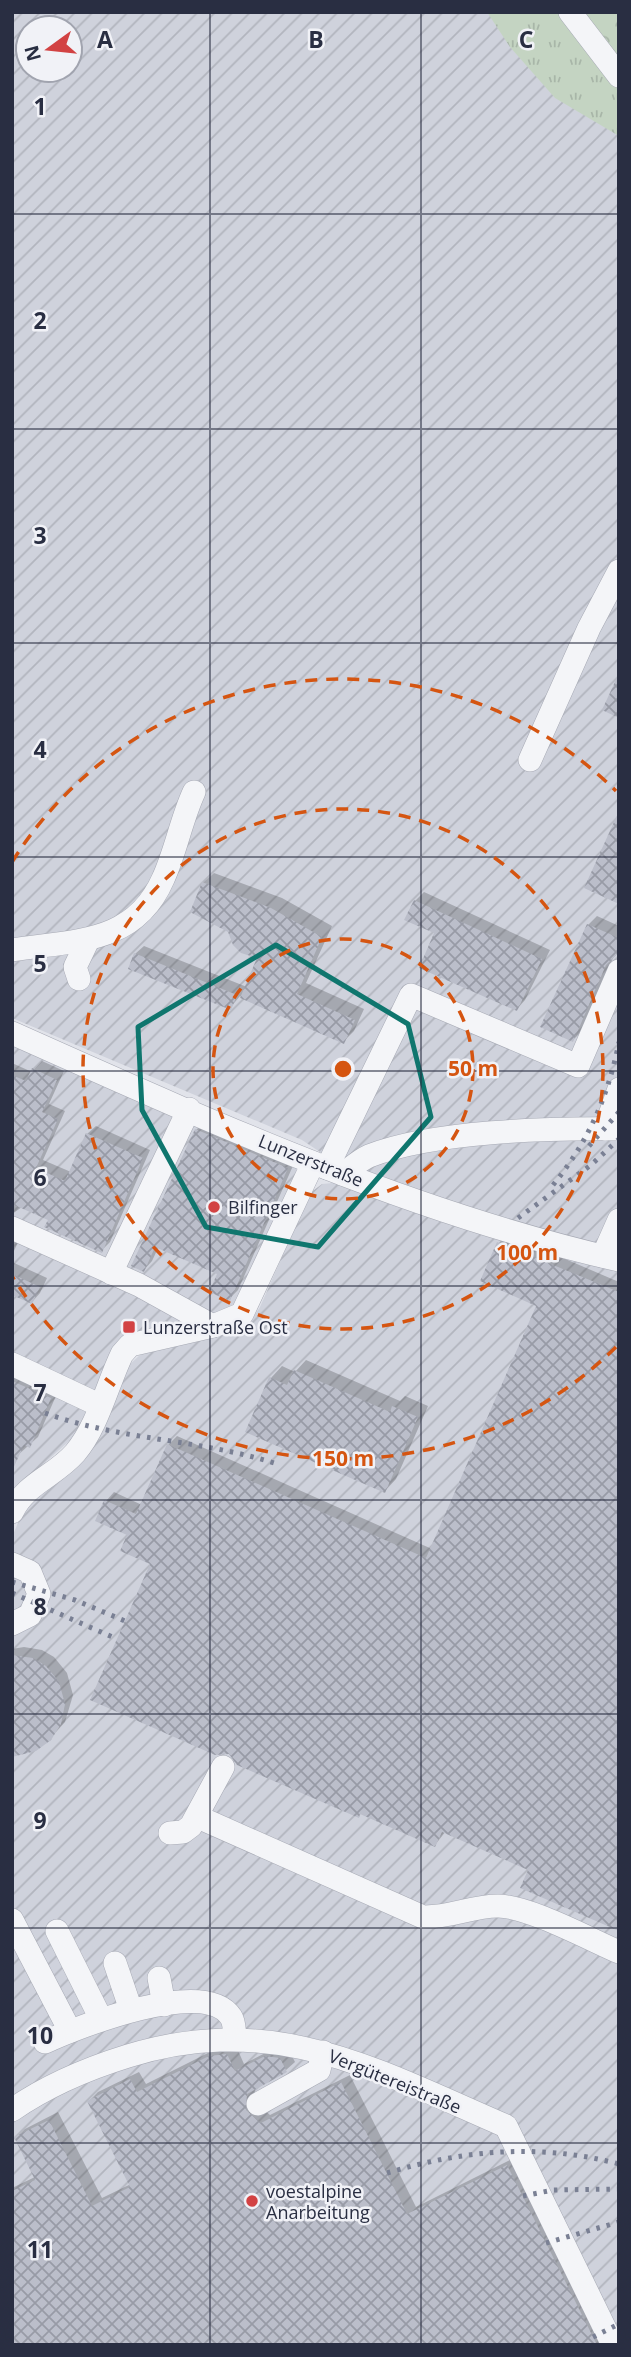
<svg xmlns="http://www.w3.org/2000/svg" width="631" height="2357" font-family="'Open Sans',sans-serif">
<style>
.industrial{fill:url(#industrial-furrows);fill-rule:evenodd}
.grass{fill:url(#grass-tufts)}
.forest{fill:url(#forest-crowns)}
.shadow{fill:#0003}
.building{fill:url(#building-cross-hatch)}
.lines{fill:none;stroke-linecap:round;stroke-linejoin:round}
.minor-casing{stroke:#a6a9b4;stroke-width:24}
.minor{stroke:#f4f5f8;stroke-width:23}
.rail{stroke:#7a8094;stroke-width:5;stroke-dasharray:3.5 7;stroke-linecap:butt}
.marked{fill:none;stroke:#0f766e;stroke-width:5;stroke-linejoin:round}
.grid{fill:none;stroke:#292e42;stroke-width:2;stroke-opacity:0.55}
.ring{fill:none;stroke:#d55511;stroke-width:3.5;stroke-dasharray:12 9}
.poi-dot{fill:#d24243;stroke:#f1f2f7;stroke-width:2.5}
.labels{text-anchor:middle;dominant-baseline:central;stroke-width:5;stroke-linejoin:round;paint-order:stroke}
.street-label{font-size:18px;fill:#292e42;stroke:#f1f2f7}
.poi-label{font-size:18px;fill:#292e42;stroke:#f1f2f7;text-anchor:start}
.grid-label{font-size:23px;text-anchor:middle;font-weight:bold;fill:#292e42;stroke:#f1f2f7;stroke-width:5;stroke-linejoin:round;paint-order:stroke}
.centre{fill:#d55511;stroke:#f1f2f7;stroke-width:3.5}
.ring-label{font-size:21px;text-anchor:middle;font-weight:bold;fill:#d55511;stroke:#f1f2f7;stroke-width:5;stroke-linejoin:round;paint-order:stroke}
</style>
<defs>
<pattern id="industrial-furrows" width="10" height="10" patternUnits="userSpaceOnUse" patternTransform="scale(1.75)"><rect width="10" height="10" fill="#cfd2dc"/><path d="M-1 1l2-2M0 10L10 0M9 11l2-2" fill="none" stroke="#b2b5be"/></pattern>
<pattern id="grass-tufts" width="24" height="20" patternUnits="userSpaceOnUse" patternTransform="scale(1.75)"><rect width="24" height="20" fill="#c4d4c2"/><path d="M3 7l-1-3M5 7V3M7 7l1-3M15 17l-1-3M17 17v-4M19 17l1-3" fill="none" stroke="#a8b6a8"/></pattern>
<pattern id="forest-crowns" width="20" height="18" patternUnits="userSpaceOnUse" patternTransform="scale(1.75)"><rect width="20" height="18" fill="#c4d4c2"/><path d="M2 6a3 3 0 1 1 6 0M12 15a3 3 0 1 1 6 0" fill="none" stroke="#a8b6a8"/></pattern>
<pattern id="building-cross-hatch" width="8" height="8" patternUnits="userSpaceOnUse" patternTransform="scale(1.75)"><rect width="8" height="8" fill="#bbbeca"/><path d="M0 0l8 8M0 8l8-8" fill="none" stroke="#989ba6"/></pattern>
</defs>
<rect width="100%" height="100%" fill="#e1e3ea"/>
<!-- industrial -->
<g class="industrial">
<path d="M12,12h607v1237l-93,-23 -188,-62 -36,-24 -290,-122zM28,28h42v42h-42z"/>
<polygon points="12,1042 296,1168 297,1175 238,1307 107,1361 76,1435 12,1492"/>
<polygon points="333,1183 564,1258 619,1270 619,2345 12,2345 12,1537 21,1516 38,1492 76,1468 86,1458 129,1365 140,1355 158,1348 223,1335 250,1322 260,1307 310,1193 322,1184"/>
</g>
<!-- grass -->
<polygon class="grass" points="487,12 579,12 619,62 619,136 555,98 510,47"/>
<!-- forest -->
<polygon class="forest" points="579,12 619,12 619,62"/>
<!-- shadow -->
<g class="shadow">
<polygon points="214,873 282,898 332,926 306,983 364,1009 354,1031 344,1041 240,996 230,1008 135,954 144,946 247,987 260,957 203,883"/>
<polygon points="424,892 550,950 525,1000 517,1009 436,933 415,901"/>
<polygon points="597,916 619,926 619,952 613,958 581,1032 573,1040 588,925"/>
<polygon points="42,1061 64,1071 49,1104 65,1111 43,1160 71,1172 87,1134 96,1126 150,1150 110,1242 101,1251 50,1219 22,1207 12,1214 12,1063 32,1072"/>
<polygon points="205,1121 296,1159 238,1290 229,1299 219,1273 159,1246 152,1261 144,1270 196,1130"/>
<polygon points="12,1234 20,1238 12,1255"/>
<polygon points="507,1234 619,1282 619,1928 531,1869 446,1831 435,1845 362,1813 358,1816 152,1563 106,1501 114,1492 142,1505 168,1445 177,1436 432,1549 538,1305 482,1280 499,1243"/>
<polygon points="12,1262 47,1278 40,1293 32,1302 12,1293"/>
<polygon points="306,1360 400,1401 405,1396 428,1406 396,1479 385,1491 248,1431 271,1378 282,1366 295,1372"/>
<polygon points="12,1369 59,1389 38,1437 18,1455 12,1452"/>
<polygon points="24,1647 42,1650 54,1657 67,1673 73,1695 65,1722 56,1732 12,1753 12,1649"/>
<polygon points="236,2046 244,2064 275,2048 289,2050 295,2062 286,2070 255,2088 254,2101 270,2115 350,2075 416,2207 516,2157 610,2345 12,2345 12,2188 35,2177 16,2138 25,2129 58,2112 102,2198 131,2184 89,2101 98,2092 139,2072 146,2084 220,2047"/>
</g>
<!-- building -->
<g class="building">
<polygon points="619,673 619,718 602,710"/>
<polygon points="619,811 619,904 584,888"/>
<polygon points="202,882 271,908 322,937 297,994 355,1020 344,1044 240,998 257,958 241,953 233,945 228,932 190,912"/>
<polygon points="414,900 542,959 517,1011 419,968 434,933 404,920"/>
<polygon points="587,924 619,938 619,952 606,965 573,1042 540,1027"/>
<polygon points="134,953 237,995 231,1010 128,969"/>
<polygon points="32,1068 57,1080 42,1112 58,1119 36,1168 65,1181 86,1133 143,1158 102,1253 44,1227 48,1220 12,1204 12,1075 26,1081"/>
<polygon points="195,1129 288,1168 230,1301 209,1292 217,1274 155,1247 144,1272 131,1266"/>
<polygon points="497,1242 619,1292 619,1931 520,1888 528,1870 442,1832 435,1847 360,1814 359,1818 237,1765 229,1754 215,1755 90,1700 150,1564 120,1551 127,1535 95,1521 104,1500 136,1514 167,1444 426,1558 536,1306 480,1281"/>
<polygon points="12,1274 40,1287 32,1304 12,1295"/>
<polygon points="294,1370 390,1412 392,1406 418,1417 385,1493 245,1432 269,1377 287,1385"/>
<polygon points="12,1381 51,1398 30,1448 24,1445 12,1471"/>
<polygon points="12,1655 33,1658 46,1666 59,1682 65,1704 61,1724 51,1740 36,1751 12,1757"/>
<polygon points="227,2054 235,2071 265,2056 280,2058 287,2072 247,2094 246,2110 261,2123 341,2082 407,2214 507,2165 597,2345 12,2345 12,2191 35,2180 14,2137 49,2120 92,2206 130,2187 87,2101 130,2079 137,2092 209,2056"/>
</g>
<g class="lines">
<defs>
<g id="minor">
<polyline points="570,12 619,76"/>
<polyline points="530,760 589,628 619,571"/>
<path d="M12,950c62,-10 122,-5 151,-71 13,-28 18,-59 31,-87"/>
<polyline points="79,979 75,967 88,940"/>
<path d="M12,1033c197,88 396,179 607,227"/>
<polyline points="605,1129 619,1089"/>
<polyline points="327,1168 411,995 578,1066 619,971"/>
<path d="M343,1174c8,-6 17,-14 26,-18 64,-25 180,-28 250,-27"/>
<polyline points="12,1228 139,1285 213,1326"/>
<polyline points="603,1256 619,1220"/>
<polyline points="111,1273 189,1109"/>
<polyline points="12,1364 99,1405"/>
<path d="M12,1512c14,-29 43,-36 63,-59 23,-27 32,-68 47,-99l8,-9 83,-19 29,-12 71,-151"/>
<polyline points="12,1564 30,1572 39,1594 30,1615 12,1624"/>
<path d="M198,1817l225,100c26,1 49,-11 75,-11 30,0 91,33 121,46"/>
<polyline points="170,1833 183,1832 191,1826 223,1767"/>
<polyline points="12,1920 70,2031"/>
<polyline points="57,1931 101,2019"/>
<polyline points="115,1963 131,2010"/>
<polyline points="159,1978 164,2005"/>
<path d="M45,2042c33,-15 160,-66 186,-25 4,6 3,15 4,21"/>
<polyline points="258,2104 319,2070 323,2052"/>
<path d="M12,2110c36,-25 74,-41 116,-54 147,-45 246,13 378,70l107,219"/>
</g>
</defs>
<!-- minor casing -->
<use href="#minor" class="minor-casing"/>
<!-- minor -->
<use href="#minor" class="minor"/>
<!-- rail -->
<g class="rail">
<polyline points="589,1146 619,1112"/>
<path d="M553,1185c35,-43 55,-88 66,-143"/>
<polyline points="518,1218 591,1165 619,1139"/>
<path d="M45,1413c77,28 158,26 235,52"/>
<polyline points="12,1582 75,1600 125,1621"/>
<polyline points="12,1593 117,1639"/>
<path d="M387,2173c76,-23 153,-30 232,-9"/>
<polyline points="523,2196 553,2190 619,2189"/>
<polyline points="546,2243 619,2222"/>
<polyline points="593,2337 619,2324"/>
</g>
</g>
<!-- marked area -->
<path class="marked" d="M276,945l132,79 23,93 -113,130 -112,-20 -64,-117 -4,-83z"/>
<!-- grid -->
<path class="grid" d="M210,12v2333M421,12v2333M12,214h607M12,429h607M12,643h607M12,857h607M12,1071h607M12,1286h607M12,1500h607M12,1714h607M12,1928h607M12,2143h607"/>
<!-- distance rings -->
<g class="ring">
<circle cx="343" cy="1069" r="130"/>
<circle cx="343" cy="1069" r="260"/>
<path d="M616 1347A390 390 0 0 1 12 1276M12 862A390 390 0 0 1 616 791"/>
</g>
<!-- markers -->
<g class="poi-dot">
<circle cx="214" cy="1207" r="7"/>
<rect x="122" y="1320" width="14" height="14" rx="3.5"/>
<circle cx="252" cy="2201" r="7"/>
</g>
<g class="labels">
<!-- street labels -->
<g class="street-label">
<text transform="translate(311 1160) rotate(22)">Lunzerstraße</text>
<text transform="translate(395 2081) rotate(22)">Vergütereistraße</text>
</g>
<!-- poi labels -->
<g class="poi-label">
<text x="228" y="1207">Bilfinger</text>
<text x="143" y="1327">Lunzerstraße Ost</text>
<text x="266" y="2191">voestalpine<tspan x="266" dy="21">Anarbeitung</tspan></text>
</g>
</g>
<g class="grid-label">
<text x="105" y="48">A</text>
<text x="316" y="48">B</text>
<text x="526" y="48">C</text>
<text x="40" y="115">1</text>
<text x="40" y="329">2</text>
<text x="40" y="544">3</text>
<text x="40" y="758">4</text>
<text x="40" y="972">5</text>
<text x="40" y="1186">6</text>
<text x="40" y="1401">7</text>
<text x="40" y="1615">8</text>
<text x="40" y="1829">9</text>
<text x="40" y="2044">10</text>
<text x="40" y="2258">11</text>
</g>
<circle cx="343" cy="1069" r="10" class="centre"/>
<g class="ring-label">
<text x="473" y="1076">50 m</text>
<text x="527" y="1260">100 m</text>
<text x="343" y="1466">150 m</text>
</g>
<!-- border -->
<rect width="631" height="2357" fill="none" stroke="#292e42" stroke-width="28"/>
<!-- north arrow -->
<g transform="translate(49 49) rotate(255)"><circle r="33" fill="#f1f2f7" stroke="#a1a4af" stroke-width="2"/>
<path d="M0-5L12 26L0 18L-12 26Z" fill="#d24243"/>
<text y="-10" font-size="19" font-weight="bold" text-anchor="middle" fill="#292e42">N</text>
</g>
</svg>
